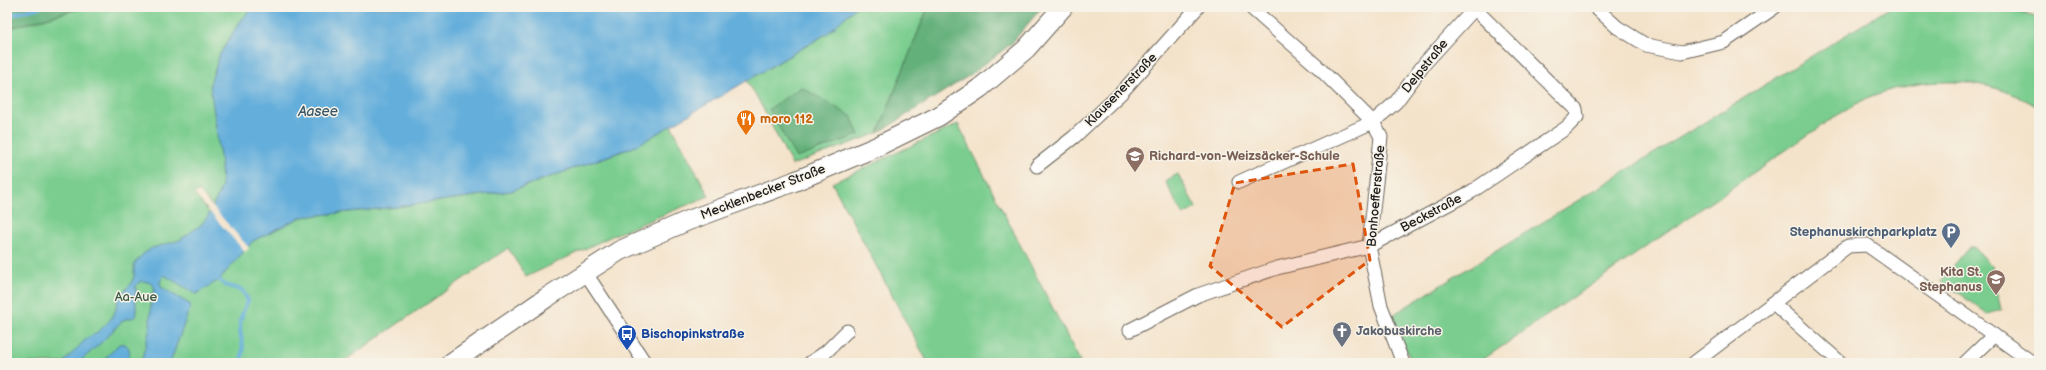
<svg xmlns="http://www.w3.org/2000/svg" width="2046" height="370" font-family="'Balsamiq Sans',sans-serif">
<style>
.green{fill:#7acd8f;stroke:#4b7456}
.forest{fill:#63b07a;stroke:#40664b}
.water{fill:#63aedb;stroke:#40657c}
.pier{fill:#f4e3cb}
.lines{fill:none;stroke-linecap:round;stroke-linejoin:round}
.stream{stroke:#63aedb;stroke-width:4}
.street-casing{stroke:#686259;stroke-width:15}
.secondary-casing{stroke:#686259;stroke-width:21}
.street{stroke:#fff;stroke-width:13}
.secondary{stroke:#fff;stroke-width:19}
.marked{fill:#de560d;fill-opacity:0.2;stroke:#de560d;stroke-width:3;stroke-dasharray:8 5;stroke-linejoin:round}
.labels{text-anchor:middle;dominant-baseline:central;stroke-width:3;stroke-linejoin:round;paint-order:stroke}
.street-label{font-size:13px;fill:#1c1c1c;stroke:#f7f3e8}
.food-label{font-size:13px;font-weight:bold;fill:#c56008;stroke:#f7f3e8;text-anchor:start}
.education-label{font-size:13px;font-weight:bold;fill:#785e54;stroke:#f7f3e8;text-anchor:start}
.service-label{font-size:13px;font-weight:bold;fill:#4e5e75;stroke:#f7f3e8;text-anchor:end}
.park-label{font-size:13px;fill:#3d5a44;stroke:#f7f3e8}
.worship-label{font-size:13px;font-weight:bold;fill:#5b616d;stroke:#f7f3e8;text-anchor:start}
.transit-label{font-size:13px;font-weight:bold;fill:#164399;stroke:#f7f3e8;text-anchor:start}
.water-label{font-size:14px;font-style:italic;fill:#385668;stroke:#f7f3e8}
</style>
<rect width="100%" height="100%" fill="#f7f3e8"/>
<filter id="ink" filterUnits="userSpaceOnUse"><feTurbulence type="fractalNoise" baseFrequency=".025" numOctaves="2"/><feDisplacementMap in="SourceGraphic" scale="8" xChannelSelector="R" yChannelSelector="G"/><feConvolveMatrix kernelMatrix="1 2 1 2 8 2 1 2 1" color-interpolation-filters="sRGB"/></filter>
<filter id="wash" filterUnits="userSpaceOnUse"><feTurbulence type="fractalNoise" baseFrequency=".012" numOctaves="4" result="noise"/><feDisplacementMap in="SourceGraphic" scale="16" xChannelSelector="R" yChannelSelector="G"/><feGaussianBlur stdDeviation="0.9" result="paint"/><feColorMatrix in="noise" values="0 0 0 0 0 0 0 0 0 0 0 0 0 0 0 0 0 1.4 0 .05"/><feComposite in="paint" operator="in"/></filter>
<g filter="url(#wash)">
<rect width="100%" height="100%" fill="#f4e3cb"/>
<!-- green -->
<g class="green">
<polygon points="85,7 252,7 237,26 220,54 222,186 213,207 199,191 194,194 210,213 252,241 301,217 396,207 511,191 636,146 671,125 709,196 614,235 526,277 508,248 341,363 7,363 7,29"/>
<polygon points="856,7 928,7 878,133 792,165 757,97 747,81 828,33"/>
<path d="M1891,7h110l38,10v91c-48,-32 -108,-32 -162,-14 -15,5 -29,16 -43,23l-356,246h-66l-21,-47z"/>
<polygon points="958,124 1081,363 928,363 832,183"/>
<polygon points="1178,174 1196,208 1183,215 1165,181"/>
<polygon points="1969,247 1974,247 1992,266 2001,310 1988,314 1941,281"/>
</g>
<!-- forest -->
<g class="forest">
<polygon points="7,7 85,7 7,29"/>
<polygon points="928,7 1042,7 1011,44 970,75 878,133"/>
<polygon points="801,87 851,116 859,135 796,158 769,109"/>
</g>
<!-- water -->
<g class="water">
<path d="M252,7h604l-28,26 -192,113 -125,45 -115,16 -95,10 -48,24 -34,39 -23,14 -32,-19 -4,7 1,5 30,18 -21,58h-29l9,-35 1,-33 4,-5c-2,-8 -7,-8 -14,-9l-5,5v26l-1,5 -12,3 -20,21 -25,22h-15l22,-23 14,-9 11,-11 5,-8 4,-16 11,-11 4,-8v-13l8,-9 10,-7 28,-8 22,-16 8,-11 12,-27 -1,-22 -11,-80 10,-30 17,-28z"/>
<path d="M119,344h6c7,5 4,11 2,19h-26z"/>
</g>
<!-- pier -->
<polygon class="pier" points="211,205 249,248 245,252 209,211"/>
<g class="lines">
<!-- stream -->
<g class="stream">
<polyline points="7,16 40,7"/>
<path d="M219,280l6,5 17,5 6,10c-3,8 -8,16 -8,25 -1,15 7,20 0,38"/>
</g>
</g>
</g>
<g filter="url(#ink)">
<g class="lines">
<defs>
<g id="street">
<polyline points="1250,7 1318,67 1373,122 1381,137 1369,246 1381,306 1403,363"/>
<polyline points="1595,7 1617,27 1646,45 1682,52 1724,42 1775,7"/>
<polyline points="1037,166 1074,137 1121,93 1198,7"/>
<polyline points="1239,182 1373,122 1396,102 1425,63 1476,7"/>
<polyline points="585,272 645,363"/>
<polyline points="1773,303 1841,363"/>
<polyline points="1130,330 1198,295 1277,268 1369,246 1471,192 1566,128 1577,117 1576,109 1474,8"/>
<polyline points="810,363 826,352 847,331"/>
<polyline points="1694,363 1848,246 1867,245 2033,363"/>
<polyline points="1965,363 1994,335"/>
</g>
<polyline id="secondary" points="451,363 546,298 619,251 687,221 793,182 876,147 939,116 980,88 1026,49 1063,7"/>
</defs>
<!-- street casing -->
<use href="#street" class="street-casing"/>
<!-- secondary casing -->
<use href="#secondary" class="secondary-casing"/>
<!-- street -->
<use href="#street" class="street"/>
<!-- secondary -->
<use href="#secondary" class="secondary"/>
</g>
</g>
<!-- marked area -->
<path class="marked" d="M1353,164l17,96 -88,67 -72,-61 25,-83z"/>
<!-- icons -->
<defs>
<symbol id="restaurant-pin" viewBox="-11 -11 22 30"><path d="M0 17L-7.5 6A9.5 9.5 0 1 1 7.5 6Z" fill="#e8710a" stroke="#f7f3e8"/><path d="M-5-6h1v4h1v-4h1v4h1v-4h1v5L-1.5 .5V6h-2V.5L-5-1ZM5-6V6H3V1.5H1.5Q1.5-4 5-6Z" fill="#fff"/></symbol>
<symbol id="school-pin" viewBox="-11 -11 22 30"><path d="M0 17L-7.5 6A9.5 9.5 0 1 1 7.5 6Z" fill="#8d6e63" stroke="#f7f3e8"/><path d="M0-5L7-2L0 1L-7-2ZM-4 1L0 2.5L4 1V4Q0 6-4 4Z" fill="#fff"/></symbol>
<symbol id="parking-pin" viewBox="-11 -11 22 30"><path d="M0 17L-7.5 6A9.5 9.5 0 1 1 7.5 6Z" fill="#5c6f8a" stroke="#f7f3e8"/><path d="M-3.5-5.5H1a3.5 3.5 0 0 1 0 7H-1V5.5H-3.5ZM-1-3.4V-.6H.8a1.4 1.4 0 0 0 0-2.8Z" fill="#fff"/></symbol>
<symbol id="church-pin" viewBox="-11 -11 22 30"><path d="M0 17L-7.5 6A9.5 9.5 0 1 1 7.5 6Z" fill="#6b7280" stroke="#f7f3e8"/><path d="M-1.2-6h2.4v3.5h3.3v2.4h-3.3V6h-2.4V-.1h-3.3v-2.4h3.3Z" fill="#fff"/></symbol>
<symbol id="bus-pin" viewBox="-11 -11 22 30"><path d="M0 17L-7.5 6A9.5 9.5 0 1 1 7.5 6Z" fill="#1a4fb4" stroke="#f7f3e8"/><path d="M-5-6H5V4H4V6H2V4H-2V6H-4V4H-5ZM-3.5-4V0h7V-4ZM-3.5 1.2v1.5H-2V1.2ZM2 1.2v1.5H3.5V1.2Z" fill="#fff"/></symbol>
</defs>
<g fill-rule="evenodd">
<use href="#restaurant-pin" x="735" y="108" width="22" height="30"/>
<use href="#school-pin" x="1124" y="145" width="22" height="30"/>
<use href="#parking-pin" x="1940" y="221" width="22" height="30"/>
<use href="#school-pin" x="1985" y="268" width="22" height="30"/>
<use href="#church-pin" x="1331" y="320" width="22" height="30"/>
<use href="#bus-pin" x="616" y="323" width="22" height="30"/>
</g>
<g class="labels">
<!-- street labels -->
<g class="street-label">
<text transform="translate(1425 66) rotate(-51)">Delpstraße</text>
<text transform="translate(1121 90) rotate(-46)">Klausenerstraße</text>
<text transform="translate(763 192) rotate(-21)">Mecklenbecker Straße</text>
<text transform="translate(1376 196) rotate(-85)">Bonhoefferstraße</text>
<text transform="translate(1431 213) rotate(-28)">Beckstraße</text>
</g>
<!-- food labels -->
<g class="food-label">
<text x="760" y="119">moro 112</text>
</g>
<!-- education labels -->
<g class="education-label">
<text x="1149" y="156">Richard-von-Weizsäcker-Schule</text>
<text x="1982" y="272" text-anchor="end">Kita St.<tspan x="1982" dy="15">Stephanus</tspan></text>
</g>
<!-- service labels -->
<g class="service-label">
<text x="1937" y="232">Stephanuskirchparkplatz</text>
</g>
<!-- park labels -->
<g class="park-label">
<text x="136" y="297">Aa-Aue</text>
</g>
<!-- worship labels -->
<g class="worship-label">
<text x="1356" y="331">Jakobuskirche</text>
</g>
<!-- transit labels -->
<g class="transit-label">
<text x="641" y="334">Bischopinkstraße</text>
</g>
<!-- water labels -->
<g class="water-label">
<text x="318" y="111">Aasee</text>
</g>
</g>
<!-- margin -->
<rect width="2046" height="370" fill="none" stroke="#f7f3e8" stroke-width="24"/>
</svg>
